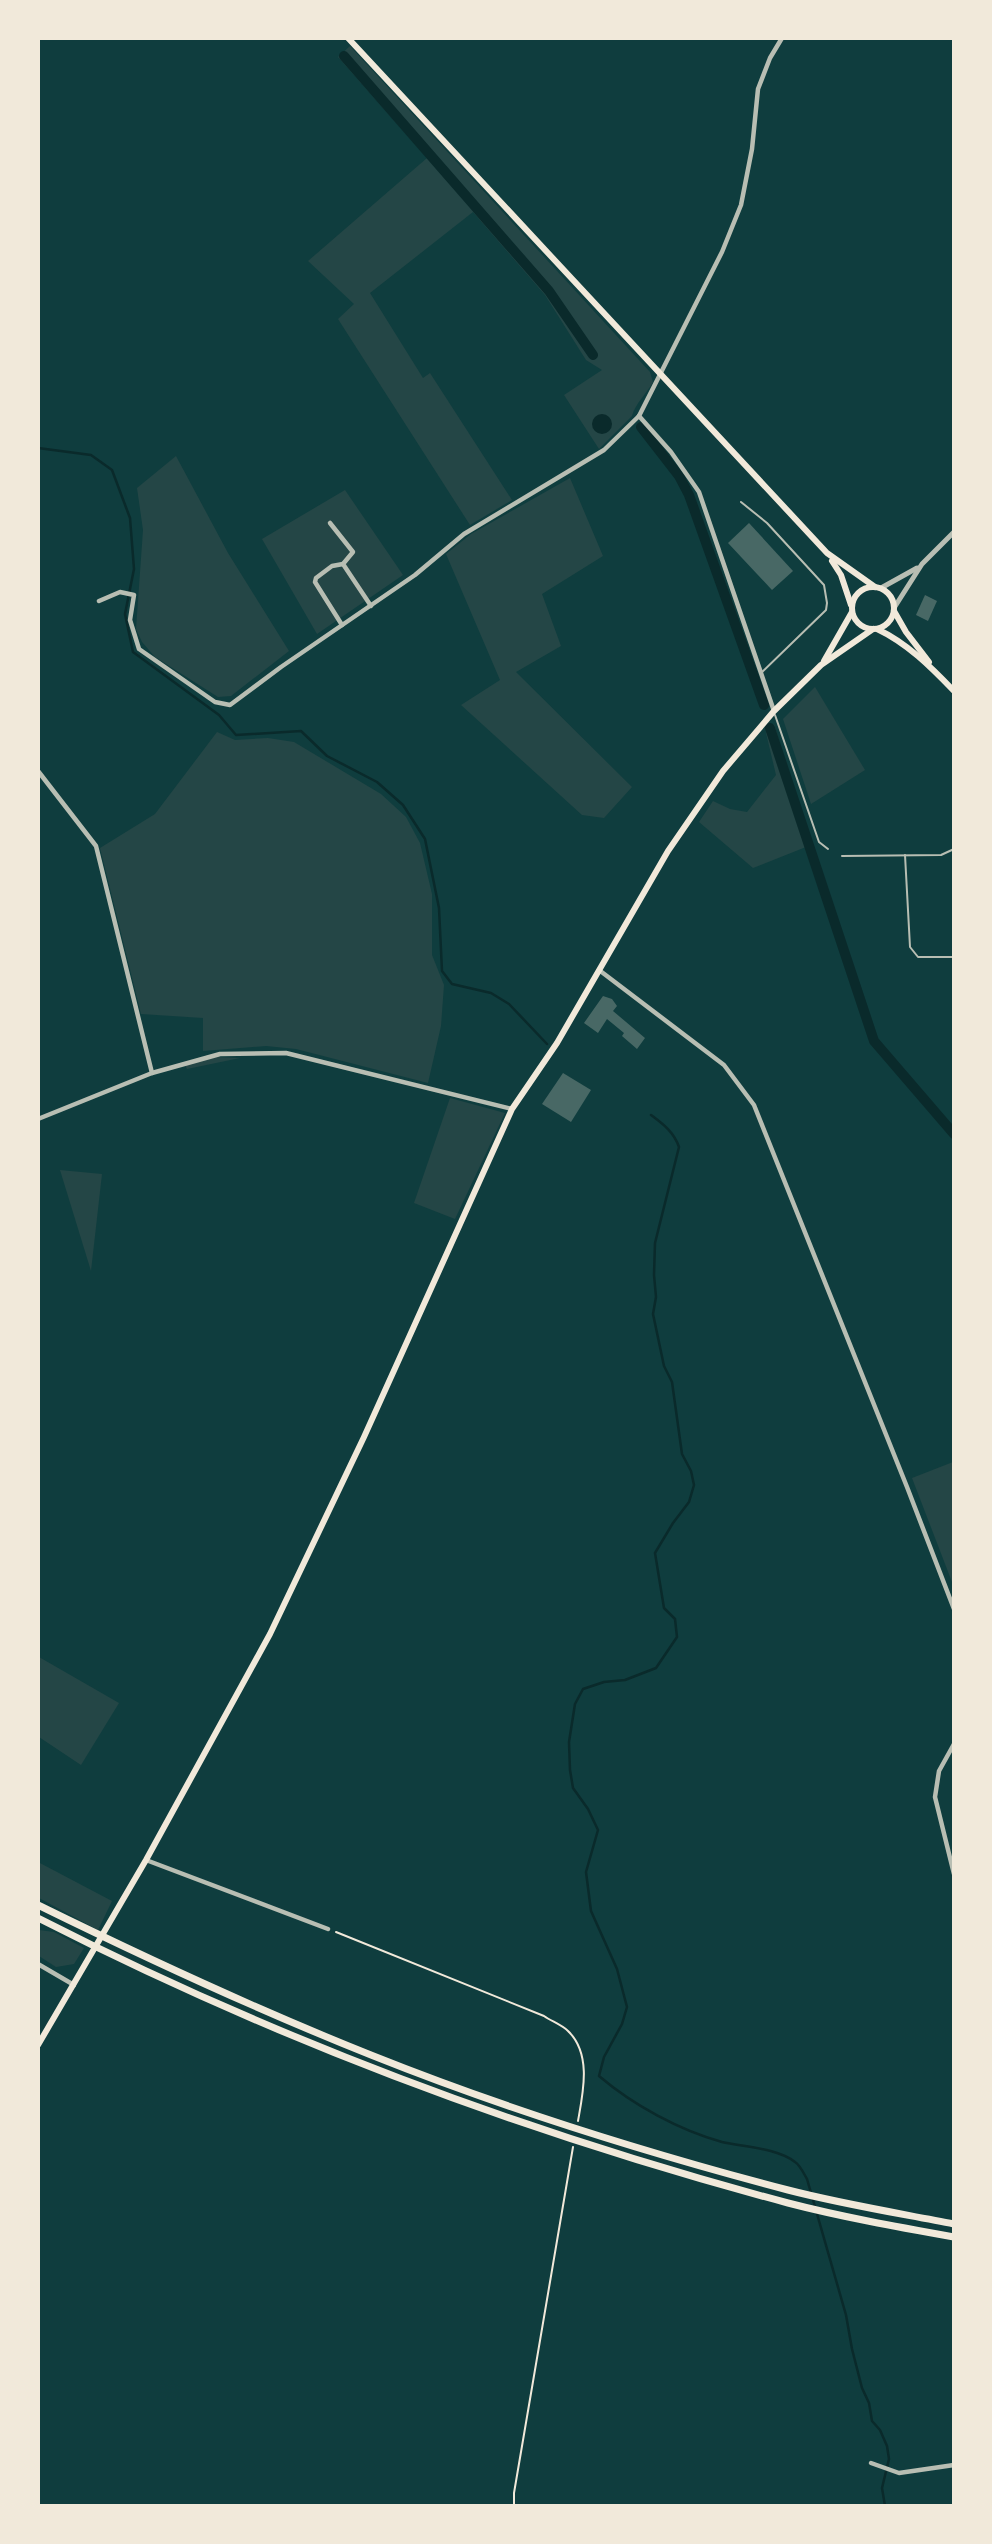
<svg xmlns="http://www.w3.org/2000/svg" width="992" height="2544" font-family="'Space Grotesk',sans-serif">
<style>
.green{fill:#244646}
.water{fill:#0a2a2b}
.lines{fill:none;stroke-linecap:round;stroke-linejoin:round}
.stream{stroke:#0a2a2b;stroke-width:2.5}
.canal{stroke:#0a2a2b;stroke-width:10}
.building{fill:#486865}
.path{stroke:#f1e9da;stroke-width:2}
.service{stroke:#b8beb3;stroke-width:2}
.minor{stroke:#b8beb3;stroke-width:4.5}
.tertiary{stroke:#b8beb3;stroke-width:5}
.secondary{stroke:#f1e9da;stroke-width:6}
.trunk{stroke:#f1e9da;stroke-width:7}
</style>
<rect width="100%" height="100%" fill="#0f3d3e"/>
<!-- green -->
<g class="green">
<path d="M350,46l300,326 3,10c-6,11 -18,22 -21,34l-33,33 -35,-54 38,-25 -16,-10 -41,-65 -72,-83 -103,81 53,85 7,-5 82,127 -42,25 -132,-206 16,-15 -46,-43 119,-103 -89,-101z"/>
<polygon points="176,456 228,553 289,651 231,696 218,697 155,657 142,642 136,629 143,530 137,488"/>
<polygon points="570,478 603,556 542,594 561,646 516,672 632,787 604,818 582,815 461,705 500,680 446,554 471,534"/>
<polygon points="345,490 403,575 317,634 262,539"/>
<polygon points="815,687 865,770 811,804 783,719"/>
<polygon points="774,724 811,845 753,868 699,822 713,801 730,809 747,812 776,775 766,733"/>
<polygon points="217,732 235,740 268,738 294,742 381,794 406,817 420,843 432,894 432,955 444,985 441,1026 428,1083 296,1049 266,1046 203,1051 203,1018 141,1014 100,848 155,814"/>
<polygon points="217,1057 240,1058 187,1069 185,1065"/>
<polygon points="450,1098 505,1113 455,1219 414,1203"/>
<polygon points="60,1170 102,1174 91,1271"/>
<polygon points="953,1462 954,1581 952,1582 912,1478"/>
<polygon points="39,1657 119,1703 81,1765 39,1737"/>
<polygon points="38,1862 112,1901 98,1930 39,1898"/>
<polygon points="39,1930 54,1932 84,1948 74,1964 56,1967 39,1956"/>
</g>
<!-- water -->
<circle class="water" cx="602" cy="424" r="10"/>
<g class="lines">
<!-- stream -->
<g class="stream">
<polyline points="38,448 91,455 112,470 130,518 134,569 125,614 133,652 219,715 236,735 301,731 327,756 377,782 403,805 425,839 439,908 442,971 452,984 491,993 509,1004 547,1044"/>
<path d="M651,1115c12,9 23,17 28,32l-24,96 -1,32 2,22 -3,17 11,52 8,16 10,72 9,17 3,14 -5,17 -16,21 -18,30 9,55 11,11 2,18 -21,31 -31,12 -21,2 -21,7 -8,15 -6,38 1,28 3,18 15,21 10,21 -12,42 5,39 26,58 10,38 -5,17 -18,33 -5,19c34,29 80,54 123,66 22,5 55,6 73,20 5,3 9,12 12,17l39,136 6,34 10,39 7,15 3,18 8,9 7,16 2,13 -7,29 3,18"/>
</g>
<!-- canal -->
<g class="canal">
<polyline points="344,56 549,291 593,355"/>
<polyline points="641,427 679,476 689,495 764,705"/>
<polyline points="770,728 874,1041 954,1134"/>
</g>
</g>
<!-- building -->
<g class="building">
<polygon points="749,523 793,571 772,590 728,543"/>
<polygon points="925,595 937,601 928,621 916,615"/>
<polygon points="603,996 612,999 617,1006 613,1011 645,1038 637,1049 622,1036 624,1033 607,1019 598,1033 584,1023"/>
<polygon points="563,1073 591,1090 571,1122 542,1104"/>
</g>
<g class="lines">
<!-- path -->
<g class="path">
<path d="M336,1932l208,84c7,5 18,9 24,15 24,23 15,62 10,90"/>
<polyline points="514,2506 514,2493 573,2147"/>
</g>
<!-- service -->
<g class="service">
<polyline points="741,502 767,523 824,585 827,603 826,610 761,673"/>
<polyline points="775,715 819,842 828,849"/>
<polyline points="905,855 910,947 918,957 954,957"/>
<polyline points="842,856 941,855 954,849"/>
</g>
<!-- minor -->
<g class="minor">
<polyline points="639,416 671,452 699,492 774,711"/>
<polyline points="330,523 353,552 343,564 371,606"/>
<polyline points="99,601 120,592 134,595 130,620 139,649 215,702 230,705 281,667 415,575 464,534 604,450 639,416 722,252 741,205 752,149 758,89 770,58 782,38"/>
<polyline points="342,625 315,582 316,578 332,566 343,564"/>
<polyline points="38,771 96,846 152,1073"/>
<polyline points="599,970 724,1065 754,1105 907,1487 954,1609"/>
<polyline points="38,1119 152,1073 220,1054 286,1053 512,1109"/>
<polyline points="954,1744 939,1771 935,1797 954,1874"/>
<polyline points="146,1860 328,1929"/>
<polyline points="38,1964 74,1985"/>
<polyline points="871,2463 899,2473 954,2465"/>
</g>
<!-- tertiary -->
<g class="tertiary">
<polyline points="881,588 917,568"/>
<polyline points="894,608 922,564 954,532"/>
</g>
<!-- secondary -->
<g class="secondary">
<polyline points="348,38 827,553 875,587"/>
<polyline points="832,561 841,575 851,605"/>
<circle cx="873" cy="608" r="21"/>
<polyline points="894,611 906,632 929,662"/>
<path d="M877,629c30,14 54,38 77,62"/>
<polyline points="824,661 852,612"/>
<polyline points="38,2045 146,1860 270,1634 364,1437 512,1109 557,1043 668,851 723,771 774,711 821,665 873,629"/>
</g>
<!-- trunk -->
<g class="trunk">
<path d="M38,1905c110,54 220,105 333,150 135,54 276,98 417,135 54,14 110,23 166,34"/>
<path d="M38,1918c239,122 491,216 750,285 54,14 110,24 166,34"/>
</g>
</g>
<!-- border -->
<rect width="992" height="2544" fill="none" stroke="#f1e9da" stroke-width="80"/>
</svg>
